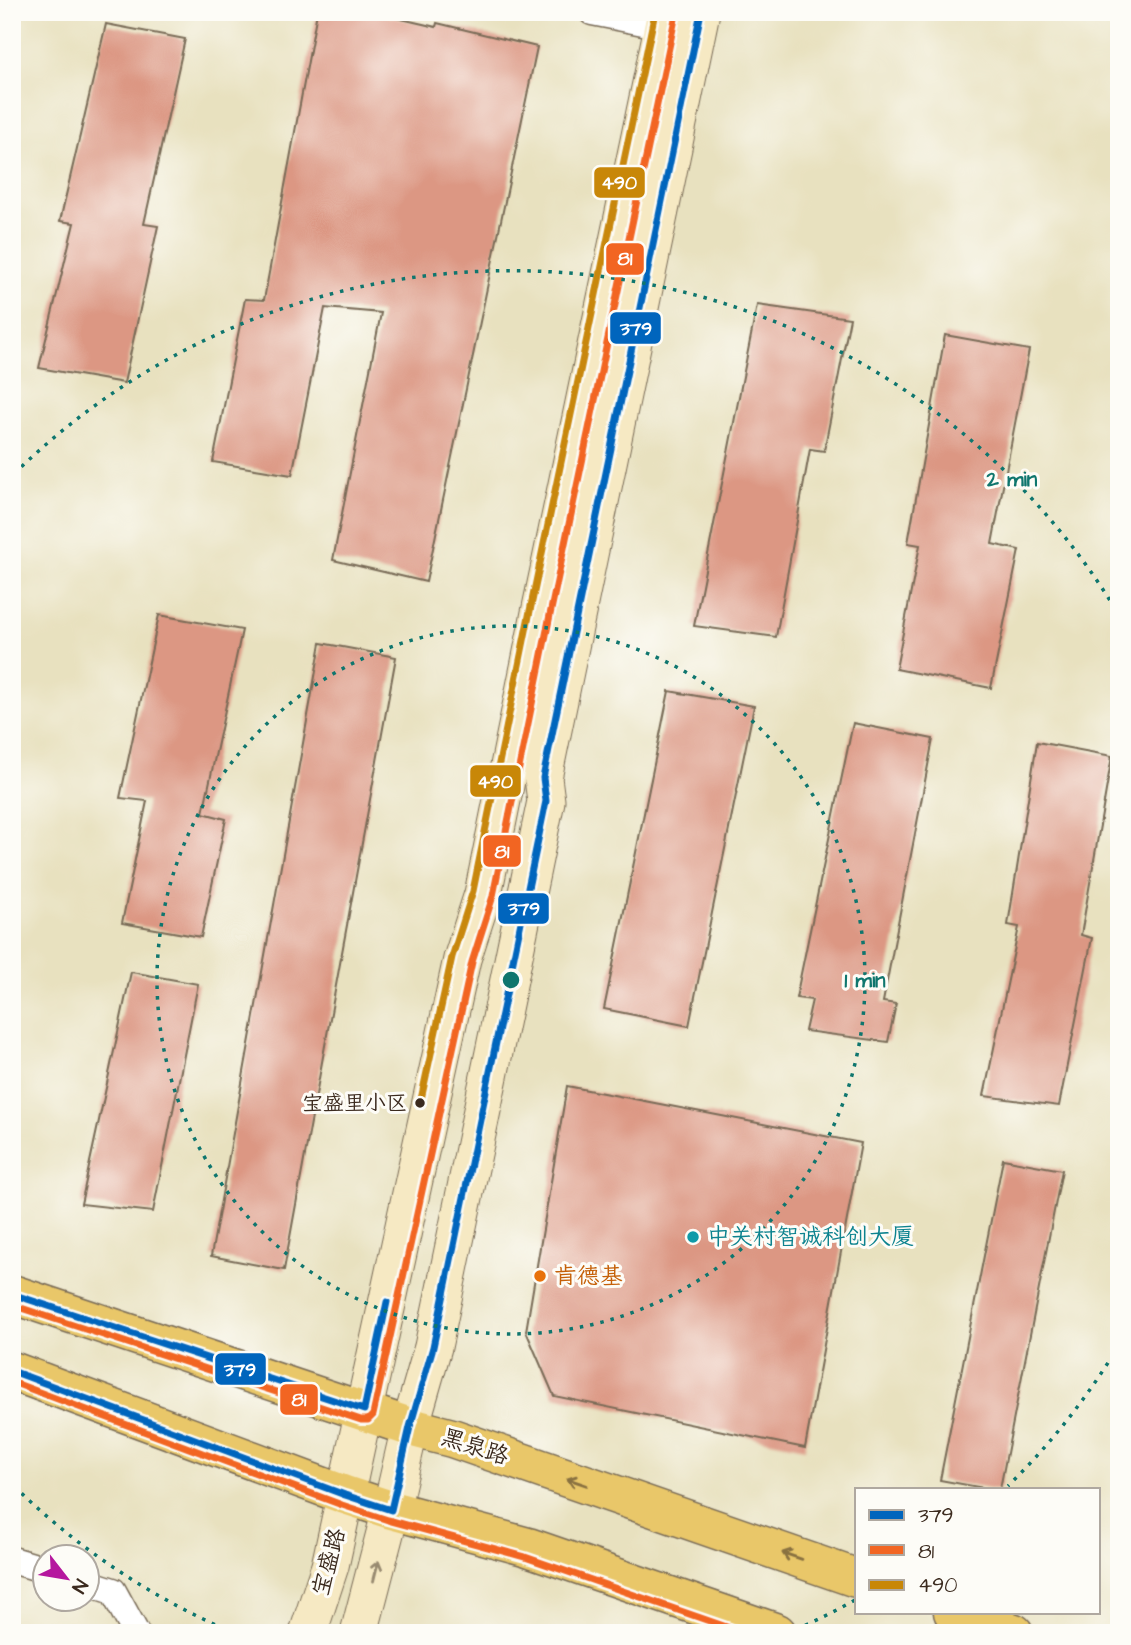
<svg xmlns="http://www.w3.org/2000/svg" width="1131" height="1645" font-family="'Architects Daughter','LXGW WenKai TC',sans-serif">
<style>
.building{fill:#dc9783}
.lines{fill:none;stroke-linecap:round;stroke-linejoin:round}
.street-casing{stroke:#786a56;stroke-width:29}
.secondary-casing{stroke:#786a56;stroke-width:39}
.primary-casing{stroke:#786a56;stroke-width:41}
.street{stroke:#fff;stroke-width:26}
.secondary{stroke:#f6e9c3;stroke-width:37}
.primary{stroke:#e9c769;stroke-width:38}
.bus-1-casing{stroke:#fdfcf7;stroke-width:12}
.bus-2-casing{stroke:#fdfcf7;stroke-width:12}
.bus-3-casing{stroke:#fdfcf7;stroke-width:12}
.bus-1{stroke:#0065bd;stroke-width:7}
.bus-2{stroke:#f26522;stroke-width:7}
.bus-3{stroke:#c88708;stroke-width:7}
.oneway{stroke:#897140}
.oneway2{stroke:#988a70}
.ring{fill:none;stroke:#0f766e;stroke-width:3.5;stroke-dasharray:3.5 7}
.bus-dot{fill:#3b2a1e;stroke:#fdfcf7;stroke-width:2.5}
.culture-dot{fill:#0f9aa8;stroke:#fdfcf7;stroke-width:2.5}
.food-dot{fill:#e8710a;stroke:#fdfcf7;stroke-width:2.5}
.labels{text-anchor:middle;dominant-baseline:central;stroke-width:6;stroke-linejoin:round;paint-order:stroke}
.bus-label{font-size:21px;fill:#3b2a1e;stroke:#fdfcf7;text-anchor:end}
.culture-label{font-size:23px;fill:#0d838f;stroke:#fdfcf7;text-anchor:start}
.food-label{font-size:23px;fill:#c56008;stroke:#fdfcf7;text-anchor:start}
.street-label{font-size:23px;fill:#3b2a1e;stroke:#fdfcf7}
.centre{fill:#0f766e;stroke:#fdfcf7;stroke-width:3.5}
.ring-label{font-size:21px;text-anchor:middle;font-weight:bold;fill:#0f766e;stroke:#fdfcf7;stroke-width:6;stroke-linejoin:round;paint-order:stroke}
.line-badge{stroke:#fdfcf7;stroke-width:2.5}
.badge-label{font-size:19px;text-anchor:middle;font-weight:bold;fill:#fff}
</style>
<rect width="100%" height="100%" fill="#fdfcf7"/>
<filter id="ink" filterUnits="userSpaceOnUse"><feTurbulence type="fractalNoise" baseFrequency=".0143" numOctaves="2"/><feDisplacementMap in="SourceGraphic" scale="14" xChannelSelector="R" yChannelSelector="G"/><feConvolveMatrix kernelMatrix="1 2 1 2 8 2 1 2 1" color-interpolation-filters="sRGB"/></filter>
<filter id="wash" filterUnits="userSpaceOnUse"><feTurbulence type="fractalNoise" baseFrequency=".00686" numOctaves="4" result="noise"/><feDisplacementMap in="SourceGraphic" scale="28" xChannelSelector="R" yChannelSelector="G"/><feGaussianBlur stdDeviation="1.57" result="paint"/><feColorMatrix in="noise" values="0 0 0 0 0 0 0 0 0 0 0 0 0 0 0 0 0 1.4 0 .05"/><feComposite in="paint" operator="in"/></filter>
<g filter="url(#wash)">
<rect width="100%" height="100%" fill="#e8e1bf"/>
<g id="blocks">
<!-- building -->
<g class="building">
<polygon points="317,12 371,12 436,27 437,23 537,47 426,582 333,560 381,313 325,308 292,475 213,462 245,299 264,300"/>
<polygon points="106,24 185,39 144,224 158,226 124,383 39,368 74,223 60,221"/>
<polygon points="757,305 850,318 824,451 810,449 776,637 694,626"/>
<polygon points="945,335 1029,350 992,544 1019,550 991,688 896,669 920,545 908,543"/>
<polygon points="159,615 242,630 203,813 226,819 201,937 122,923 147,801 120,798"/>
<polygon points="321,643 396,657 284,1270 211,1256"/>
<polygon points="669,691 754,706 689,1026 604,1009"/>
<polygon points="853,723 933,739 883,1002 896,1004 888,1042 805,1031 812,1000 796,998"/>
<polygon points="1037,742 1112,756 1081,935 1092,938 1059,1106 984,1096 1019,927 1008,925"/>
<polygon points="131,972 198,984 153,1212 81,1204"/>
<polygon points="567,1086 861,1143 805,1448 554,1396 526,1331"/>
<polygon points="1003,1159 1062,1170 1000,1489 989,1489 940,1480"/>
</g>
</g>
</g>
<g filter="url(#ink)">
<use href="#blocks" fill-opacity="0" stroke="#786a56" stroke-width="2"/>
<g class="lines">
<defs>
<g id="street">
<polyline points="592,12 664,26"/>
<polyline points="12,1560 46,1570"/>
<polyline points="88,1583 113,1591 136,1633"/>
</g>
<g id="secondary">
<polyline points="308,1633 330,1566 462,959 483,894 541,608 666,12"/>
<polyline points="359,1633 391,1510 410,1427 433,1347 546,801 543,778 701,12"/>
</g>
<g id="primary">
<polyline points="12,1294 410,1427 452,1438 856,1578"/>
<polyline points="12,1371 345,1495 391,1510 528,1547 777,1633"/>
<polyline points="953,1612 1014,1633"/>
</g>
</defs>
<!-- street casing -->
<use href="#street" class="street-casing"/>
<!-- secondary casing -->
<use href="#secondary" class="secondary-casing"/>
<!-- primary casing -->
<use href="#primary" class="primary-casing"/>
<!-- street -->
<use href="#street" class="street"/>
<!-- secondary -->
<use href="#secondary" class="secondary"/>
<!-- primary -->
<use href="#primary" class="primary"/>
<defs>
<g id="bus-1">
<polyline points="12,1294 364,1410 387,1302"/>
<polyline points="12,1371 345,1495 391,1510 410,1427 433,1347 546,801 543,778 701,12"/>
</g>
<g id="bus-2">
<polyline points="12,1305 361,1420 368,1420 373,1415 472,962 493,896 551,610 676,14"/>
<polyline points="12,1382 342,1505 388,1520 525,1557 744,1633"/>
</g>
<polyline id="bus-3" points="420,1104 452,957 473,891 531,606 655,12"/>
</defs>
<!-- bus-1 casing -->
<use href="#bus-1" class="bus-1-casing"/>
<!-- bus-2 casing -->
<use href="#bus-2" class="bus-2-casing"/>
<!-- bus-3 casing -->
<use href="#bus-3" class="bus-3-casing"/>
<!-- bus-1 -->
<use href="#bus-1" class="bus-1"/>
<!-- bus-2 -->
<use href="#bus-2" class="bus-2"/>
<!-- bus-3 -->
<use href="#bus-3" class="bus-3"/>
</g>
<!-- one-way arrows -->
<defs><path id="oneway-shaft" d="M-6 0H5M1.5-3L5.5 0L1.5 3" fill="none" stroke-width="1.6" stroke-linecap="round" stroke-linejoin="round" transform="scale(1.75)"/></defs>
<g class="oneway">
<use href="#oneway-shaft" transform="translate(577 1482) rotate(-161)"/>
<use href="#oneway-shaft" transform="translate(792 1556) rotate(-161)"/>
</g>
<use class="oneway2" href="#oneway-shaft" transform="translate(376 1571) rotate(-76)"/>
</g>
<!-- distance rings -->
<g class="ring">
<circle cx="511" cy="980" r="354"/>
<path d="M1119 1345A709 709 0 0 1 1008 1486M855 1600A709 709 0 0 1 788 1633M234 1633A709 709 0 0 1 14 1486M14 474A709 709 0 0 1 1119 615"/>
</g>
<!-- markers -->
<circle class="bus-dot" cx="420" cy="1103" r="6"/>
<circle class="culture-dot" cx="693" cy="1237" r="7"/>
<circle class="food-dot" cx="540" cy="1276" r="7"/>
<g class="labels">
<!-- bus labels -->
<g class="bus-label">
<text x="407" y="1103">宝盛里小区</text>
</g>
<!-- culture labels -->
<g class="culture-label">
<text x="707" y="1237">中关村智诚科创大厦</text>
</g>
<!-- food labels -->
<g class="food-label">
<text x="554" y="1276">肯德基</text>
</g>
<!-- street labels -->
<g class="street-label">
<text transform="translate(475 1447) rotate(18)">黑泉路</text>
<text transform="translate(329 1562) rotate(-75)">宝盛路</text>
</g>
</g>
<circle cx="511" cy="980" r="10" class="centre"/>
<g class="ring-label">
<text x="1012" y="486">2 min</text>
<text x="865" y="987">1 min</text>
</g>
<g class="line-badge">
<rect x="593" y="166" width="53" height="33" rx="7" fill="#c88708"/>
<rect x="605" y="242" width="40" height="34" rx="7" fill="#f26522"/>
<rect x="609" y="311" width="53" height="34" rx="7" fill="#0065bd"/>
<rect x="469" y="764" width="53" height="34" rx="7" fill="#c88708"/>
<rect x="482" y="834" width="40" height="34" rx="7" fill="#f26522"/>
<rect x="497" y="892" width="53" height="33" rx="7" fill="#0065bd"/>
<rect x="214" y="1352" width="53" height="34" rx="7" fill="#0065bd"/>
<rect x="279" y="1383" width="40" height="33" rx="7" fill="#f26522"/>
</g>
<g class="badge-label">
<text x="619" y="189">490</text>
<text x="625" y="265">81</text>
<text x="636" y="335">379</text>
<text x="495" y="788">490</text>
<text x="502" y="858">81</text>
<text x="524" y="915">379</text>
<text x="240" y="1376">379</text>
<text x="299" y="1406">81</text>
</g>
<!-- margin -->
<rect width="1131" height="1645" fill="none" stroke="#fdfcf7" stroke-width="42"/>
<!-- legend -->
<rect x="855" y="1488" width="245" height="126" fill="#fdfcf7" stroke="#afa8a0" stroke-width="2"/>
<rect x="869" y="1510" width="35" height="10" fill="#0065bd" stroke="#afa8a0" stroke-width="2"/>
<text x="918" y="1522" font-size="21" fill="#3b2a1e">379</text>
<rect x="869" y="1545" width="35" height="10" fill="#f26522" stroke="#afa8a0" stroke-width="2"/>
<text x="918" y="1558" font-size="21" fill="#3b2a1e">81</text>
<rect x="869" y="1580" width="35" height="10" fill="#c88708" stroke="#afa8a0" stroke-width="2"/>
<text x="918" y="1592" font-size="21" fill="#3b2a1e">490</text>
<!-- north arrow -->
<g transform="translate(66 1578) rotate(121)"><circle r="33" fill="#fdfcf7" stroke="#afa8a0" stroke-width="2"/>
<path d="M0-5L12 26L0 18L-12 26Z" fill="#b5179e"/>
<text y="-10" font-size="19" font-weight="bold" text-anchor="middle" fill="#3b2a1e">N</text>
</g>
</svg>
